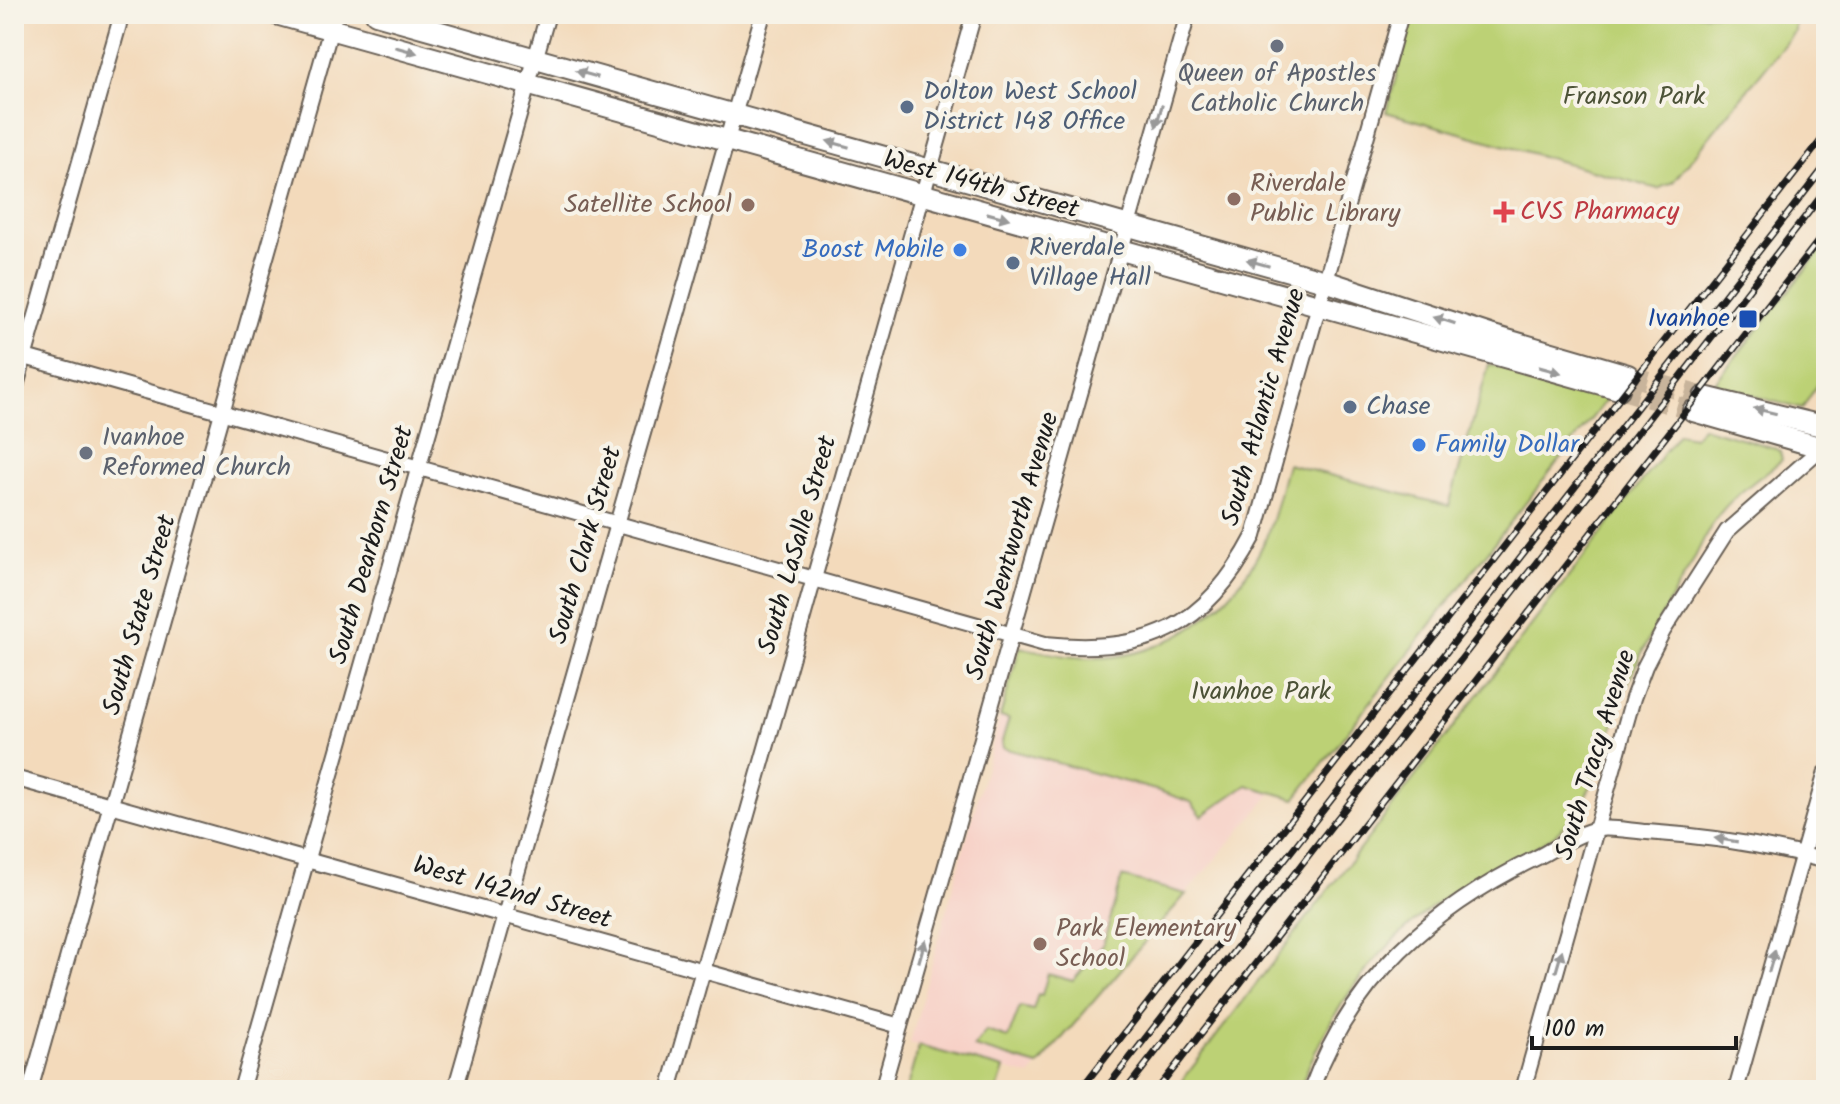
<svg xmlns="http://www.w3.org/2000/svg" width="1840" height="1104" font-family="Kalam,sans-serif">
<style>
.built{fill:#f7d1c7}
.green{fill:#bcd175;stroke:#6c7648;stroke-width:2}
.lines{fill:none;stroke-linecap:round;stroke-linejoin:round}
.secondary-tunnel{stroke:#c8b49b;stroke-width:20;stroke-dasharray:20 10;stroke-linecap:butt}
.street-casing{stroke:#675e54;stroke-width:18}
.secondary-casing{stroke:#675e54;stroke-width:24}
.street{stroke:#fff;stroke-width:14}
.secondary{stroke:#fff;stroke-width:20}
.rail-casing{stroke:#1c1c1c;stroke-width:7}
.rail{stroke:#f7f3e8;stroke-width:4;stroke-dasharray:12;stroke-linecap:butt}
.oneway{fill:#999}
.worship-dot{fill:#6b7280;stroke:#f7f3e8;stroke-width:3}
.service-dot{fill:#5c6f8a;stroke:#f7f3e8;stroke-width:3}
.education-dot{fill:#8d6e63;stroke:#f7f3e8;stroke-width:3}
.health-dot{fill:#e0444e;stroke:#f7f3e8;stroke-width:3}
.shop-dot{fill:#3f7fe0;stroke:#f7f3e8;stroke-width:3}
.transit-dot{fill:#1a4fb4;stroke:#f7f3e8;stroke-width:3}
.labels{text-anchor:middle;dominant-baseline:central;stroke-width:8;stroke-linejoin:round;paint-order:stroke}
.worship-label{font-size:26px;fill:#5b616d;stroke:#f7f3e8}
.service-label{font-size:26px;fill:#4e5e75;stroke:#f7f3e8;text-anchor:start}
.park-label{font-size:26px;fill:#4c5237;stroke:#f7f3e8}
.education-label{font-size:26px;fill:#785e54;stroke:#f7f3e8;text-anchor:start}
.street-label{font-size:26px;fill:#1c1c1c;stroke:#f7f3e8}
.health-label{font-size:26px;fill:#be3a42;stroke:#f7f3e8;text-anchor:start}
.shop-label{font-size:26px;fill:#366cbe;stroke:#f7f3e8;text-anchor:end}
.transit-label{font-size:26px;fill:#164399;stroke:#f7f3e8;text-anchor:end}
</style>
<rect width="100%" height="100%" fill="#f7f3e8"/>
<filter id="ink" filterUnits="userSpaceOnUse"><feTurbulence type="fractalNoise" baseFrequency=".0125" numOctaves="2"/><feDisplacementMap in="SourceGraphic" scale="16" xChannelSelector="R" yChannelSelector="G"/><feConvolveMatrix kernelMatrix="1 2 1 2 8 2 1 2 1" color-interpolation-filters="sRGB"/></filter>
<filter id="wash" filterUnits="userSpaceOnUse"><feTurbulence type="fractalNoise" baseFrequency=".006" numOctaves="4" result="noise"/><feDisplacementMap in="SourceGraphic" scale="32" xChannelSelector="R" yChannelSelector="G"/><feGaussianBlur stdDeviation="1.8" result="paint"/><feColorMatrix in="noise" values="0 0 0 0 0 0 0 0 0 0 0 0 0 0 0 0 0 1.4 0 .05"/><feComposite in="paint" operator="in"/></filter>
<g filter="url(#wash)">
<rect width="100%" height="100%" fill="#f3dabb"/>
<!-- built -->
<polygon class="built" points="1000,717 1273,792 1030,1076 910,1043"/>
<!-- green -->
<g class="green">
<polygon points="1414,14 1795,14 1795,31 1673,182 1658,189 1386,112"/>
<polygon points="1826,244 1826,332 1822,340 1825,372 1802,409 1713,385"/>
<path d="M1489,364l120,32 -314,403 -48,-14 -45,31 -11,-14 -32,-11 -156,-43 -1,-7 7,-22 -9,-2 20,-70c24,5 48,11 73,11 74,0 143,-51 172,-118 10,-24 15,-52 22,-76l162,42z"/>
<path d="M1702,427l73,21 5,4 2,8c-18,15 -46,33 -60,51 -13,14 -21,35 -30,52 -25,43 -50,83 -67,129 -17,45 -26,95 -59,132 -23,25 -60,35 -88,52 -87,52 -144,120 -179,214h-124l503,-656 16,3z"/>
<polygon points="1122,877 1186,894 1038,1066 974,1047 986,1031 1008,1038 1020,1007 1033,1010 1038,994 1042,995 1048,974 1073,981 1103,945"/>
<polygon points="919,1046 1004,1069 997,1090 906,1090"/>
</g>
</g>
<g filter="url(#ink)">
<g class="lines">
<!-- secondary-tunnel -->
<g class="secondary-tunnel">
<polyline points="1628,375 1704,397"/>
<polyline points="1619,389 1693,411"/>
</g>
<defs>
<g id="street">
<path d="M14,354l1031,290c102,11 161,-16 209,-108l147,-522"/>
<polyline points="14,393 122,14"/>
<polyline points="14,778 900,1026"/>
<polyline points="30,1090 335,14"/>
<polyline points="241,1090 548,14"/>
<polyline points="455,1090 763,14"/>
<polyline points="669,1090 974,14"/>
<polyline points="882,1090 1188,14"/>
<path d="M1311,1090c41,-112 122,-182 227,-233 15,-8 44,-26 60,-28 15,-2 33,2 49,3 60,4 120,13 179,29"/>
<polyline points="1523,1090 1633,698 1645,666 1663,631 1727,531 1826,444"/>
<polyline points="1736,1090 1826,772"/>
</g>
<g id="secondary">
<polyline points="276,14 1619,389"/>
<polyline points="376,14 1325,281 1490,335 1628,375"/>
<polyline points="1704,397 1826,427"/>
<polyline points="1693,411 1826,449"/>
</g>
</defs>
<!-- street casing -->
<use href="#street" class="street-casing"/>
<!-- secondary casing -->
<use href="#secondary" class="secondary-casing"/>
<!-- street -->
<use href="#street" class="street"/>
<!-- secondary -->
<use href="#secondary" class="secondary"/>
<defs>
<g id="rail">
<polyline points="1080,1090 1826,134"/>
<polyline points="1105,1090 1826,165"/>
<polyline points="1126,1090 1826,190"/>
<polyline points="1157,1090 1826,231"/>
</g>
</defs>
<!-- rail casing -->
<use href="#rail" class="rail-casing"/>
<!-- rail -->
<use href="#rail" class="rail"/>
</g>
<!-- one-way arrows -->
<defs><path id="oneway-solid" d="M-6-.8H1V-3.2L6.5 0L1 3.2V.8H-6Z" transform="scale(2)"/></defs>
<g class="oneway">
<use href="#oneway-solid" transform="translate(406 50) rotate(16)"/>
<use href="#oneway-solid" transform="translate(587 74) rotate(-164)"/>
<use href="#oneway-solid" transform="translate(1159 116) rotate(106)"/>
<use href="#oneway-solid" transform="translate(838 144) rotate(-164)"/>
<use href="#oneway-solid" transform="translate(998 216) rotate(15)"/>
<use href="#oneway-solid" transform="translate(1258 263) rotate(-164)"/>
<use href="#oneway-solid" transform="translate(1444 320) rotate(-162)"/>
<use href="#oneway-solid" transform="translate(1550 370) rotate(15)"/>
<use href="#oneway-solid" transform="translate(1765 411) rotate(-167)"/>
<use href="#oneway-solid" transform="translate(1726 840) rotate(-171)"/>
<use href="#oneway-solid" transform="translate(922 951) rotate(-74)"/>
<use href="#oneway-solid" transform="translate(1559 961) rotate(-74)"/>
<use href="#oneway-solid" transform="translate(1772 961) rotate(-74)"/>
</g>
</g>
<!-- markers -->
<g class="worship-dot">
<circle cx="1277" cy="46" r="8"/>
<circle cx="86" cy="453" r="8"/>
</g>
<g class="service-dot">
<circle cx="907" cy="107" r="8"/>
<circle cx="1013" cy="263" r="8"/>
<circle cx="1350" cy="407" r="8"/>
</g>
<g class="education-dot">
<circle cx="1234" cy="199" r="8"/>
<circle cx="748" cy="205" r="8"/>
<circle cx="1040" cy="944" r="8"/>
</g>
<path class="health-dot" d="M1500 200h8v8h8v8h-8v8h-8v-8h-8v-8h8z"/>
<g class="shop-dot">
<circle cx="960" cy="250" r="8"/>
<circle cx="1419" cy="445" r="8"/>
</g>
<rect class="transit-dot" x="1738" y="309" width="20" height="20" rx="4"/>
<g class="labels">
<!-- worship labels -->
<g class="worship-label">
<text x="1277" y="74">Queen of Apostles<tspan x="1277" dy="30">Catholic Church</tspan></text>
<text x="102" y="438" text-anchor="start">Ivanhoe<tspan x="102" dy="30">Reformed Church</tspan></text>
</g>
<!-- service labels -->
<g class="service-label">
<text x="923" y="92">Dolton West School<tspan x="923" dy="30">District 148 Office</tspan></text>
<text x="1029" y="248">Riverdale<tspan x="1029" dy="30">Village Hall</tspan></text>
<text x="1366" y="407">Chase</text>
</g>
<!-- park labels -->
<g class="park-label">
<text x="1634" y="97">Franson Park</text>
<text x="1261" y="692">Ivanhoe Park</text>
</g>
<!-- education labels -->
<g class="education-label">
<text x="1250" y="184">Riverdale<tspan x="1250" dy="30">Public Library</tspan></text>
<text x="732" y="205" text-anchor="end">Satellite School</text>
<text x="1056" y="929">Park Elementary<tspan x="1056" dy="30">School</tspan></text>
</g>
<!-- street labels -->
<g class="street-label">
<text transform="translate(981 185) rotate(15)">West 144th Street</text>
<text transform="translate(1264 407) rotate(-74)">South Atlantic Avenue</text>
<text transform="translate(372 545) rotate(-74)">South Dearborn Street</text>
<text transform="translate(586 545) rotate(-74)">South Clark Street</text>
<text transform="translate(798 545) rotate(-74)">South LaSalle Street</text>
<text transform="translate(1013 546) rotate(-74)">South Wentworth Avenue</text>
<text transform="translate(140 615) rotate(-74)">South State Street</text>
<text transform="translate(1596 755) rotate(-73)">South Tracy Avenue</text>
<text transform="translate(512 893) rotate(16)">West 142nd Street</text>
</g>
<!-- health labels -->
<g class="health-label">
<text x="1520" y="212">CVS Pharmacy</text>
</g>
<!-- shop labels -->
<g class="shop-label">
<text x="944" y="250">Boost Mobile</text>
<text x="1435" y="445" text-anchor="start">Family Dollar</text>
</g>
<!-- transit labels -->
<g class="transit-label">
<text x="1730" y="319">Ivanhoe</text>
</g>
</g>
<!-- margin -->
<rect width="1840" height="1104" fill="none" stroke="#f7f3e8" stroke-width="48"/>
<!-- scale -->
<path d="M1532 1036v12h204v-12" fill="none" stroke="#1c1c1c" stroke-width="4"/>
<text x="1544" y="1036" font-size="24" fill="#1c1c1c" stroke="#f7f3e8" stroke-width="6" paint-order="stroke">100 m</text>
</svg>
